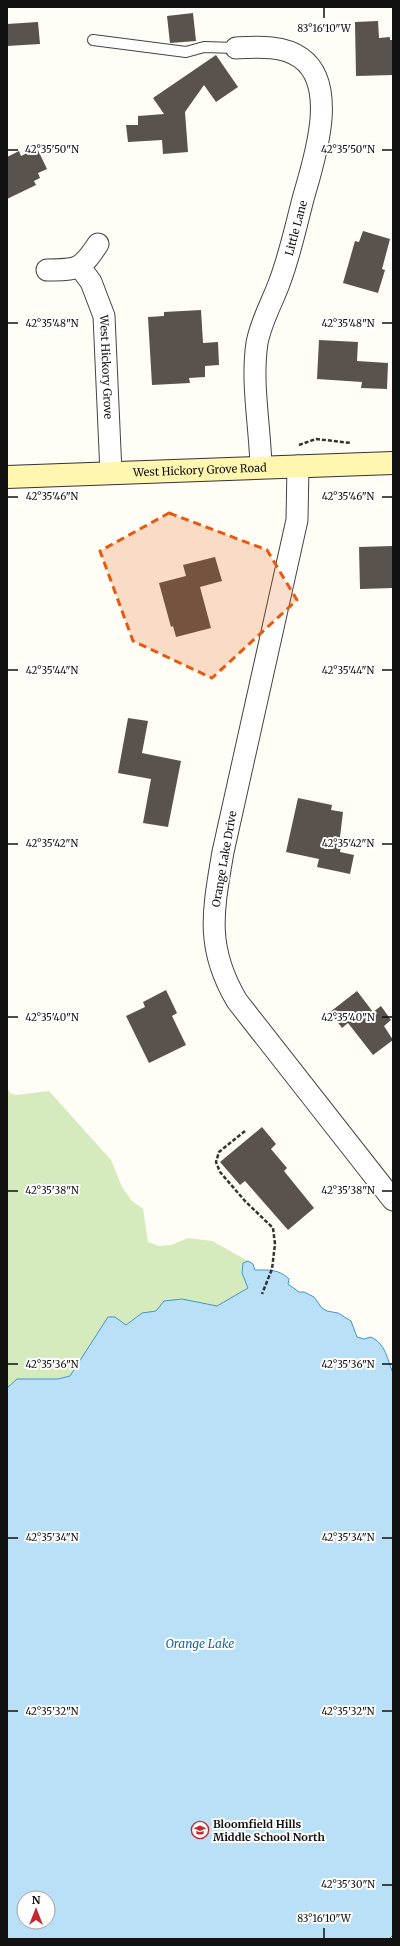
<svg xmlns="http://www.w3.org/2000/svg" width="400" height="1946" font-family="Merriweather,serif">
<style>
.green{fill:#d5ebbd}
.water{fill:#b9e0f7;stroke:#3f96cf;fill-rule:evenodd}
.building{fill:#5a524d}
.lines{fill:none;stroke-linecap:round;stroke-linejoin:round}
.lane-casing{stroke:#444;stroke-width:12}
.street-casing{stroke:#444;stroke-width:23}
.secondary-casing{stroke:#333;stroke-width:24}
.path{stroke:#333;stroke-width:2.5;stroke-dasharray:4 2;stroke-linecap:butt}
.lane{stroke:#fff;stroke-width:10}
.street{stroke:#fff;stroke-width:21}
.secondary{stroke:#fff6b0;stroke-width:22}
.marked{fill:#e8590c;fill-opacity:0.2;stroke:#e8590c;stroke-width:3;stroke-dasharray:8 5;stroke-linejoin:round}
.ticks{fill:none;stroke:#111;stroke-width:1.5}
.labels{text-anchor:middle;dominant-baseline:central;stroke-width:4;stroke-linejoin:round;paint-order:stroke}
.street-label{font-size:11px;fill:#111;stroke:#fff}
.poi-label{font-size:11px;font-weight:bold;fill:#111;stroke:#fff;text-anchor:start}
.water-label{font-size:12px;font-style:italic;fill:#1768a6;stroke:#fff}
.ticks-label{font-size:10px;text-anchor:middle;fill:#111;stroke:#fff;stroke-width:4;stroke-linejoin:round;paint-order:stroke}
</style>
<rect width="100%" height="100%" fill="#fffdf5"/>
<!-- green -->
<polygon class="green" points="7,1087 10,1093 16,1095 49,1091 111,1160 122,1187 131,1200 143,1209 148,1242 159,1246 171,1245 188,1238 212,1241 248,1261 243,1263 242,1273 248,1288 216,1307 182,1299 164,1301 156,1311 142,1313 126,1325 115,1317 91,1343 70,1376 58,1379 17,1379 7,1388"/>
<!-- water -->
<path class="water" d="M248,1261l5,3 2,6c14,0 24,-1 34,9l-1,5 11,8h5l10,5 8,11 5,3 11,2 13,8 6,16 7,2 7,-2c15,7 16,22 22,36v562l-4,4h-382v-551l10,-9h41l12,-3 38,-59h7l11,8 16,-12 14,-2 8,-10 18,-2 35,7 31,-18 -6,-15 1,-10zM24,1898h24v24h-24z"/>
<!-- building -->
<g class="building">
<polygon points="193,13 196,41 170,43 167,16"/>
<polygon points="378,21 379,38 390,37 390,40 393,40 393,75 356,76 355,22"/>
<polygon points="38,22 40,44 7,46 7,24"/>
<polygon points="216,55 238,87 216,102 204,85 185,112 188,152 163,154 162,140 128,142 126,125 138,125 138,116 164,114 153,98"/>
<polygon points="37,148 47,169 38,173 40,178 34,181 36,185 7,199 7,157 19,151 21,156"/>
<polygon points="363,231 390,239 382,269 385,270 378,293 343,283 355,241 359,242"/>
<polygon points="201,310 203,343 218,342 219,365 205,366 205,377 189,378 190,383 152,385 148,317 164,316 164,312"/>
<polygon points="319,340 358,342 357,361 388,363 387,389 361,388 362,382 317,379"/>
<polygon points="393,546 393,588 360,589 359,547"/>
<polygon points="215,557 222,581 200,587 211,628 176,637 173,626 171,627 159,583 186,576 183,565"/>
<polygon points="128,718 148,721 142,753 181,761 168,827 143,823 151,779 118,773"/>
<polygon points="298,798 332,805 331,810 343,812 340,837 343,838 340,852 354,855 350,874 317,867 319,859 286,852"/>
<polygon points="166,990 177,1013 172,1016 186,1045 149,1063 126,1016 145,1007 143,1002"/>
<polygon points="357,991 373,1012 381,1006 391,1020 384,1026 393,1040 373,1055 348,1023 342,1028 330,1012"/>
<polygon points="262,1127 276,1144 271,1149 287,1168 284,1171 314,1208 288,1230 245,1181 240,1185 220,1162"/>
</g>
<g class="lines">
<defs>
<polyline id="lane" points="93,40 186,52 204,47 236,48"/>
<g id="street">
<path d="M236,48c21,-1 47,-3 65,10 39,28 12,105 2,141 -7,27 -13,55 -23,82 -7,20 -19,40 -23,62 -6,40 3,83 4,124"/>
<path id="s1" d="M80,267l11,15 13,34 7,157"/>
<path d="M47,270c30,0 34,0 51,-26"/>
<path d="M298,466l-1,54 -74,332c-10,59 -18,95 14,149l156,199"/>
</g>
<g id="secondary">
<path id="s2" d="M7,477l386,-14"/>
</g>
</defs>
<!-- lane casing -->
<use href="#lane" class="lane-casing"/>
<!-- street casing -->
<use href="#street" class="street-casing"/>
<!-- secondary casing -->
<use href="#secondary" class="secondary-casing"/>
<!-- path -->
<g class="path">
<polyline points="299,445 316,439 351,443"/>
<polyline points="245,1131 219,1152 216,1162 220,1172 245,1201 273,1228 275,1244 272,1269 262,1294"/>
</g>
<!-- lane -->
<use href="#lane" class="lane"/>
<!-- street -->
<use href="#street" class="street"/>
<!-- secondary -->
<use href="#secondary" class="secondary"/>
</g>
<!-- marked area -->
<path class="marked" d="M169,513l98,37 30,50 -85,78 -79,-37 -33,-90z"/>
<!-- ticks -->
<path class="ticks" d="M324,8v10M8,150h10M382,150h10M8,323h10M382,323h10M8,497h10M382,497h10M8,670h10M382,670h10M8,844h10M382,844h10M8,1017h10M382,1017h10M8,1191h10M382,1191h10M8,1364h10M382,1364h10M8,1538h10M382,1538h10M8,1711h10M382,1711h10M382,1885h10M324,1928v10"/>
<!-- icons -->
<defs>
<symbol id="school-ring" viewBox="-11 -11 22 22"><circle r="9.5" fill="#fff" stroke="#c4262e" stroke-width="1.5"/><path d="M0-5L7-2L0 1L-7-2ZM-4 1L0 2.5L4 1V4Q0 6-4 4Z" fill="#c4262e"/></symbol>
</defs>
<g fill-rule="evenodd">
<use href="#school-ring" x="190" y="1820" width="20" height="20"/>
</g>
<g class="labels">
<!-- street labels -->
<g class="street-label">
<text transform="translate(296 228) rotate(-75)">Little Lane</text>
<text stroke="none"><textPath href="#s1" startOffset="106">West Hickory Grove</textPath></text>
<text stroke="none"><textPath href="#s2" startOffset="193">West Hickory Grove Road</textPath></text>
<text transform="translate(224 859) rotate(-80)">Orange Lake Drive</text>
</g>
<!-- poi labels -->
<g class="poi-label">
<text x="213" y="1824">Bloomfield Hills<tspan x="213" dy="13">Middle School North</tspan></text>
</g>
<!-- water labels -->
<g class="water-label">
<text x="200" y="1643">Orange Lake</text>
</g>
</g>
<g class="ticks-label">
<text x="324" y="32">83°16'10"W</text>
<text x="52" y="153">42°35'50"N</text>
<text x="348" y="153">42°35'50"N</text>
<text x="52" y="327">42°35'48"N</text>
<text x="348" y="327">42°35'48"N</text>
<text x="52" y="500">42°35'46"N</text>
<text x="348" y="500">42°35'46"N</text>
<text x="52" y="674">42°35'44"N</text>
<text x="348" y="674">42°35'44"N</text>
<text x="52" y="847">42°35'42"N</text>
<text x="348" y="847">42°35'42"N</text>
<text x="52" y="1021">42°35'40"N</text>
<text x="348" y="1021">42°35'40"N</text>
<text x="52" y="1194">42°35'38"N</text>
<text x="348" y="1194">42°35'38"N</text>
<text x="52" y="1368">42°35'36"N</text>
<text x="348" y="1368">42°35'36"N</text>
<text x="52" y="1541">42°35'34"N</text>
<text x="348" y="1541">42°35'34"N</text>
<text x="52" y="1715">42°35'32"N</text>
<text x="348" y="1715">42°35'32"N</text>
<text x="348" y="1888">42°35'30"N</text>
<text x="324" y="1922">83°16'10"W</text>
</g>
<!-- border -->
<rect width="400" height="1946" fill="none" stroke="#111111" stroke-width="16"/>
<!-- north arrow -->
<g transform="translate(36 1910)"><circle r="19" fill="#ffffff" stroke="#a0a0a0"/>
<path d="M0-3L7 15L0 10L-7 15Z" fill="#c4262e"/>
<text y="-6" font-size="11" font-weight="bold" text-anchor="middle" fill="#111111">N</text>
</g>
</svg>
